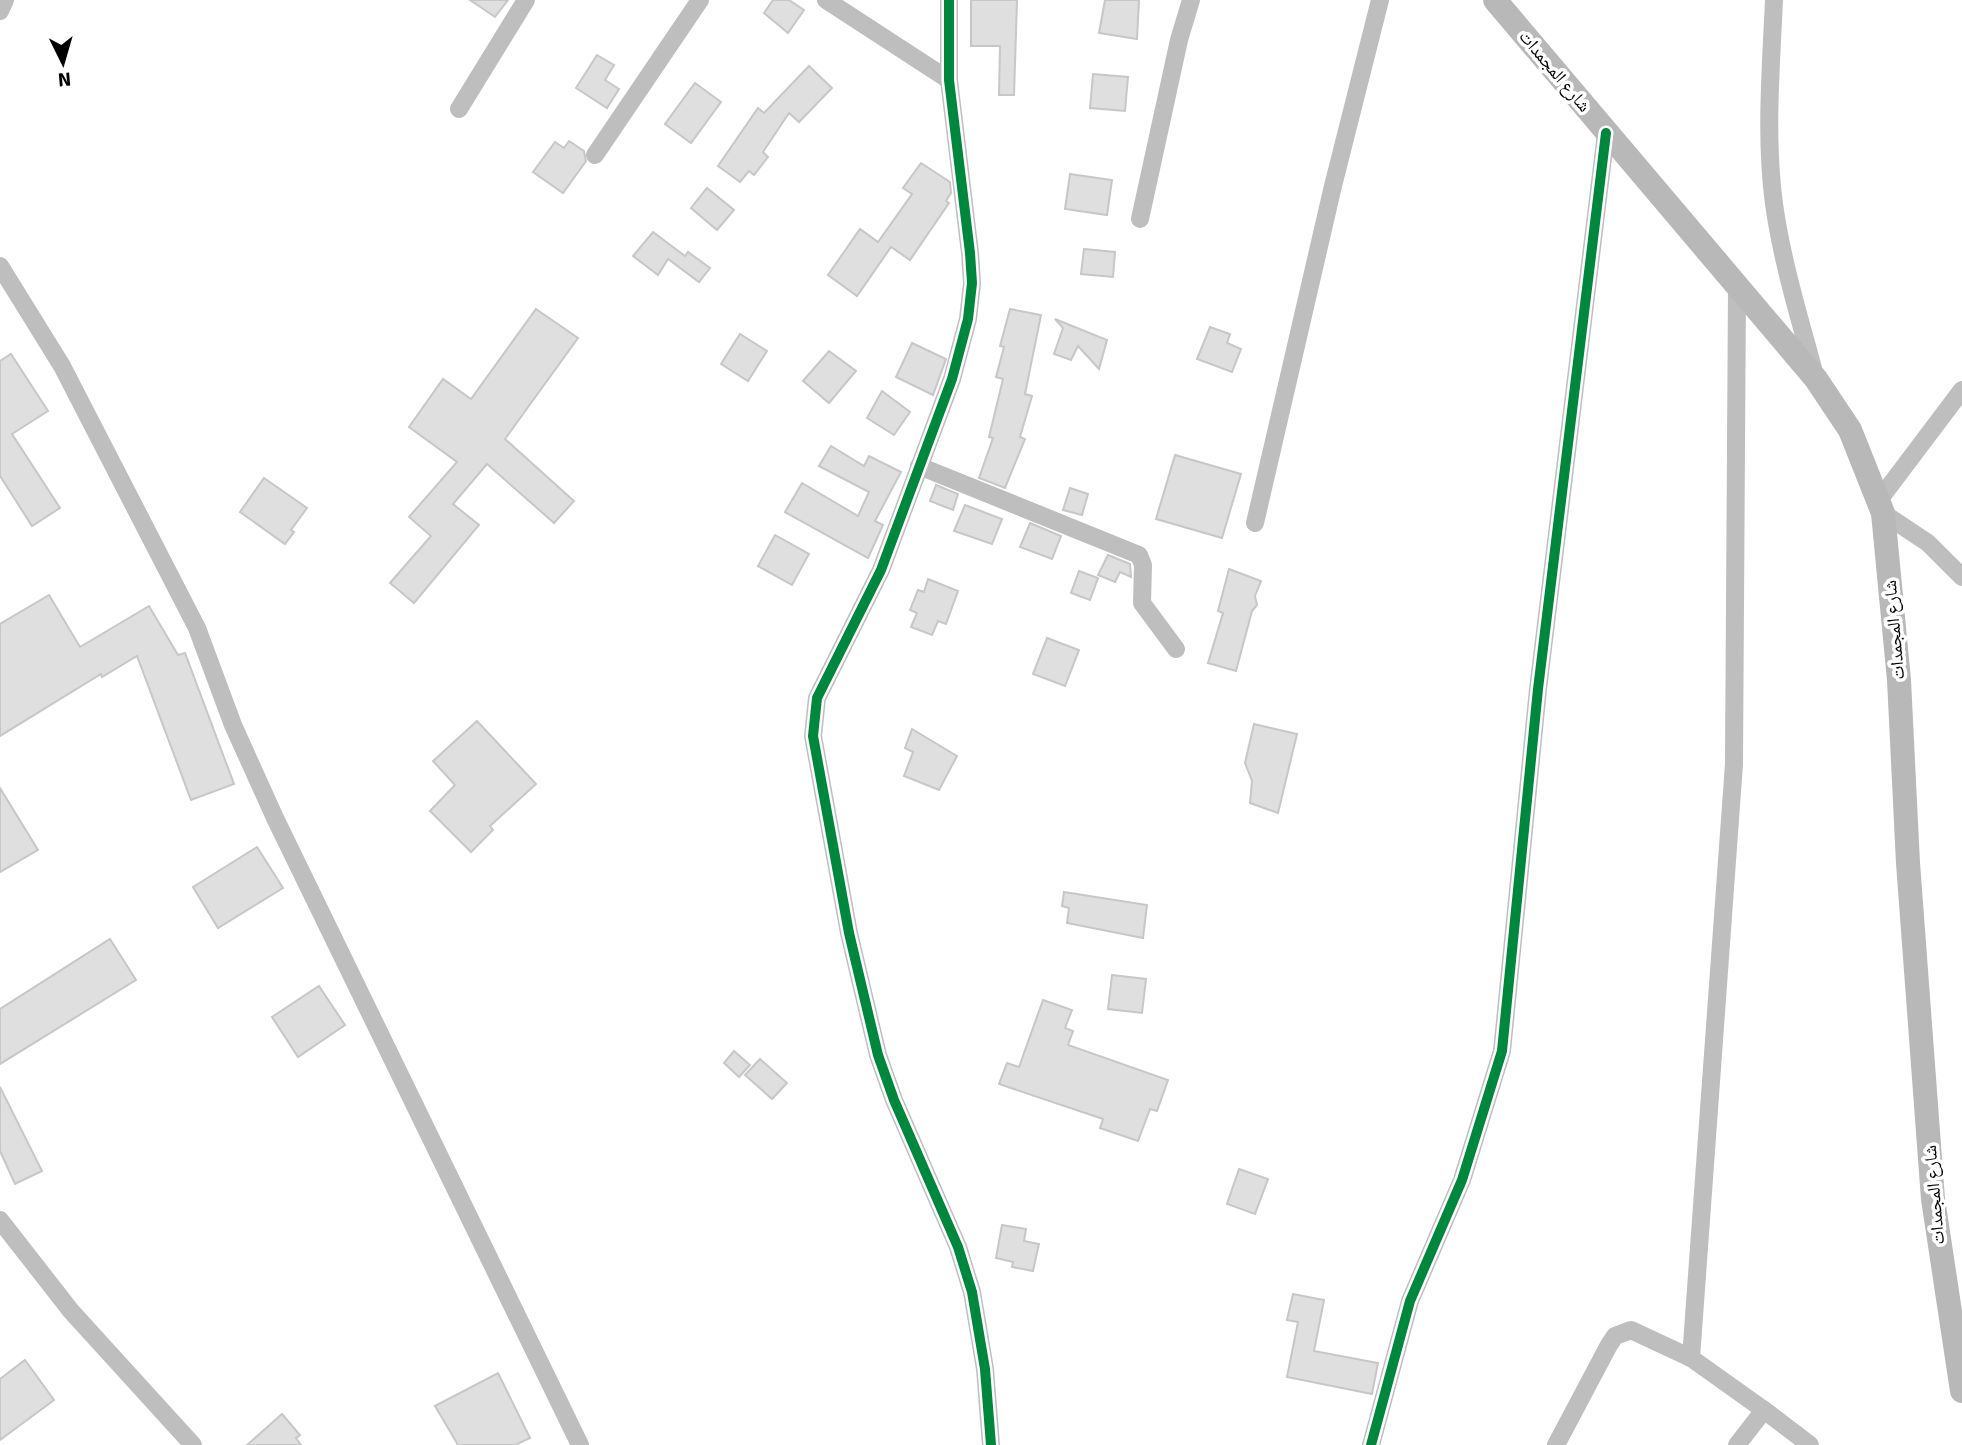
<svg xmlns="http://www.w3.org/2000/svg" width="1962" height="1445" font-family="Signika,'Noto Naskh Arabic',sans-serif">
<style>
.building{fill:#dfdfdf;stroke:#c7c7c7;stroke-width:2}
.lines{fill:none;stroke-linecap:round;stroke-linejoin:round}
.street{stroke:#bebebe;stroke-width:18}
.secondary{stroke:#b8b8b8;stroke-width:24}
.cycleway-casing{stroke:#fff;stroke-width:15}
.cycleway{stroke:#00873e;stroke-width:10}
.labels{text-anchor:middle;dominant-baseline:central;stroke-width:7;stroke-linejoin:round;paint-order:stroke}
.street-label{font-size:18px;fill:#000;stroke:#fff}
</style>
<rect width="100%" height="100%" fill="#fff"/>
<!-- building -->
<g class="building">
<polygon points="470,0 508,0 495,17"/>
<polygon points="773,0 789,0 804,10 788,33 764,13"/>
<polygon points="971,0 1017,0 1014,95 999,95 1000,46 971,46"/>
<polygon points="1105,0 1139,0 1137,39 1099,33"/>
<polygon points="597,55 614,65 605,80 619,89 607,108 576,88"/>
<polygon points="809,66 832,88 799,122 789,113 763,152 768,157 754,175 749,171 740,182 718,166 758,108 764,113"/>
<polygon points="1093,74 1128,77 1125,111 1090,108"/>
<polygon points="695,83 721,102 691,143 665,124"/>
<polygon points="569,141 584,151 586,161 563,193 533,172 555,142 564,148"/>
<polygon points="921,163 950,182 951,193 946,201 949,203 910,260 891,247 857,296 828,275 860,229 878,242 912,194 903,188"/>
<polygon points="1070,174 1112,180 1107,215 1065,209"/>
<polygon points="707,188 734,210 717,230 691,208"/>
<polygon points="653,232 685,256 688,252 710,268 699,282 668,259 658,275 633,256"/>
<polygon points="1084,249 1115,252 1113,277 1081,274"/>
<polygon points="536,309 578,338 505,439 574,501 554,523 487,464 453,504 479,525 414,603 390,583 431,536 409,517 457,462 409,427 443,379 471,399"/>
<polygon points="1010,309 1041,315 1025,394 1032,396 1020,437 1025,439 1005,488 979,478 993,438 989,437 1003,379 996,377 1004,347 1000,346"/>
<polygon points="1055,319 1107,340 1099,369 1078,346 1071,360 1054,354 1063,328"/>
<polygon points="1210,327 1230,334 1227,343 1241,349 1232,372 1197,359"/>
<polygon points="740,334 767,351 748,381 721,364"/>
<polygon points="912,343 946,359 933,395 896,377"/>
<polygon points="829,351 856,371 829,403 803,381"/>
<polygon points="11,354 48,411 12,434 60,508 32,526 0,476 0,361"/>
<polygon points="882,391 910,412 894,435 867,418"/>
<polygon points="831,446 864,466 869,456 901,472 875,521 883,525 868,558 785,512 802,483 858,516 869,492 819,466"/>
<polygon points="1175,455 1241,474 1222,538 1156,519"/>
<polygon points="264,478 307,508 291,530 294,532 285,544 240,512"/>
<polygon points="936,485 958,494 953,510 930,501"/>
<polygon points="1070,488 1088,494 1082,515 1063,510"/>
<polygon points="965,505 1002,519 992,544 954,531"/>
<polygon points="1030,523 1061,536 1052,559 1020,547"/>
<polygon points="775,535 809,554 792,585 758,566"/>
<polygon points="1108,555 1130,564 1131,577 1120,572 1115,582 1098,575"/>
<polygon points="1229,569 1261,581 1255,596 1257,605 1252,611 1236,671 1208,663 1223,613 1218,611"/>
<polygon points="1079,571 1098,578 1090,600 1071,593"/>
<polygon points="928,579 958,591 946,624 938,621 932,635 911,627 917,613 910,610 918,590 924,592"/>
<polygon points="49,595 80,647 149,606 178,655 185,653 234,784 191,800 137,656 102,677 101,674 0,736 0,624"/>
<polygon points="1047,638 1079,650 1065,686 1033,674"/>
<polygon points="477,721 536,784 490,826 493,830 471,852 430,811 455,785 433,761"/>
<polygon points="1254,724 1297,734 1278,813 1250,803 1252,781 1245,763"/>
<polygon points="912,729 957,756 939,790 904,776 913,752 905,748"/>
<polygon points="0,788 38,850 0,872"/>
<polygon points="257,847 283,888 218,928 193,887"/>
<polygon points="1064,892 1147,905 1143,938 1067,923 1069,908 1062,906"/>
<polygon points="110,939 136,980 0,1064 0,1009"/>
<polygon points="1112,975 1146,979 1142,1013 1108,1009"/>
<polygon points="319,986 345,1025 298,1057 272,1017"/>
<polygon points="1043,1000 1072,1010 1065,1028 1073,1031 1068,1045 1168,1080 1157,1111 1150,1109 1138,1141 1100,1128 1103,1119 999,1084 1007,1063 1019,1067"/>
<polygon points="734,1051 750,1065 739,1077 724,1063"/>
<polygon points="760,1059 787,1083 772,1099 745,1075"/>
<polygon points="0,1087 42,1171 15,1184 0,1151"/>
<polygon points="1239,1169 1268,1179 1255,1214 1227,1204"/>
<polygon points="1002,1225 1026,1229 1024,1241 1039,1244 1033,1271 1012,1267 1013,1262 996,1258"/>
<polygon points="1293,1294 1324,1300 1314,1351 1378,1363 1372,1394 1287,1377 1298,1322 1287,1320"/>
<polygon points="25,1360 54,1400 0,1440 0,1379"/>
<polygon points="498,1373 530,1438 515,1445 458,1445 435,1406"/>
<polygon points="282,1414 300,1435 296,1438 301,1445 247,1445"/>
</g>
<g class="lines">
<!-- street -->
<g class="street">
<polyline points="826,0 949,80"/>
<polyline points="949,0 949,80 970,253 972,283 968,319 952,379 881,570 817,698 813,736 849,933 878,1055 894,1100 958,1247 972,1292 985,1369 991,1445"/>
<path d="M1774,0c-3,68 -9,137 0,204 8,57 25,112 40,168"/>
<polyline points="0,11 5,0"/>
<polyline points="459,109 526,0"/>
<polyline points="595,155 700,0"/>
<polyline points="1140,219 1179,40 1191,0"/>
<polyline points="0,266 62,366 197,628 233,725 275,818 580,1445"/>
<polyline points="919,466 1139,555 1143,565 1142,603 1176,649"/>
<polyline points="1879,500 1962,390"/>
<polyline points="1883,513 1928,543 1962,577"/>
<polyline points="1255,523 1333,186 1380,0"/>
<polyline points="0,1220 71,1311 193,1445"/>
<polyline points="1691,1358 1734,764 1737,289"/>
<polyline points="1371,1445 1410,1301 1462,1180 1502,1051 1538,689 1606,133"/>
<polyline points="1556,1445 1609,1345 1615,1336 1631,1330 1691,1358 1764,1410"/>
<polyline points="1737,1445 1764,1410 1810,1445"/>
</g>
<!-- secondary -->
<polyline class="secondary" points="1495,0 1816,379 1850,430 1883,513 1899,680 1908,863 1933,1199 1962,1391"/>
<defs>
<g id="cycleway">
<polyline points="949,0 949,80 970,253 972,283 968,319 952,379 881,570 817,698 813,736 849,933 878,1055 894,1100 958,1247 972,1292 985,1369 991,1445"/>
<polyline points="1371,1445 1410,1301 1462,1180 1502,1051 1538,689 1606,133"/>
</g>
</defs>
<!-- cycleway casing -->
<use href="#cycleway" class="cycleway-casing"/>
<!-- cycleway -->
<use href="#cycleway" class="cycleway"/>
</g>
<g class="labels">
<!-- street labels -->
<g class="street-label">
<text transform="translate(1555 71) rotate(50)">شارع المجمدات</text>
<text transform="translate(1894 630) rotate(-95)">شارع المجمدات</text>
<text transform="translate(1934 1195) rotate(-95)">شارع المجمدات</text>
</g>
</g>
<!-- north arrow -->
<g transform="translate(63 63) rotate(175)" stroke="#ffffff" stroke-width="5" paint-order="stroke">
<path d="M0-5L12 26L0 18L-12 26Z" fill="#000000"/>
<text y="-10" font-size="19" font-weight="bold" text-anchor="middle" fill="#000000">N</text>
</g>
</svg>
